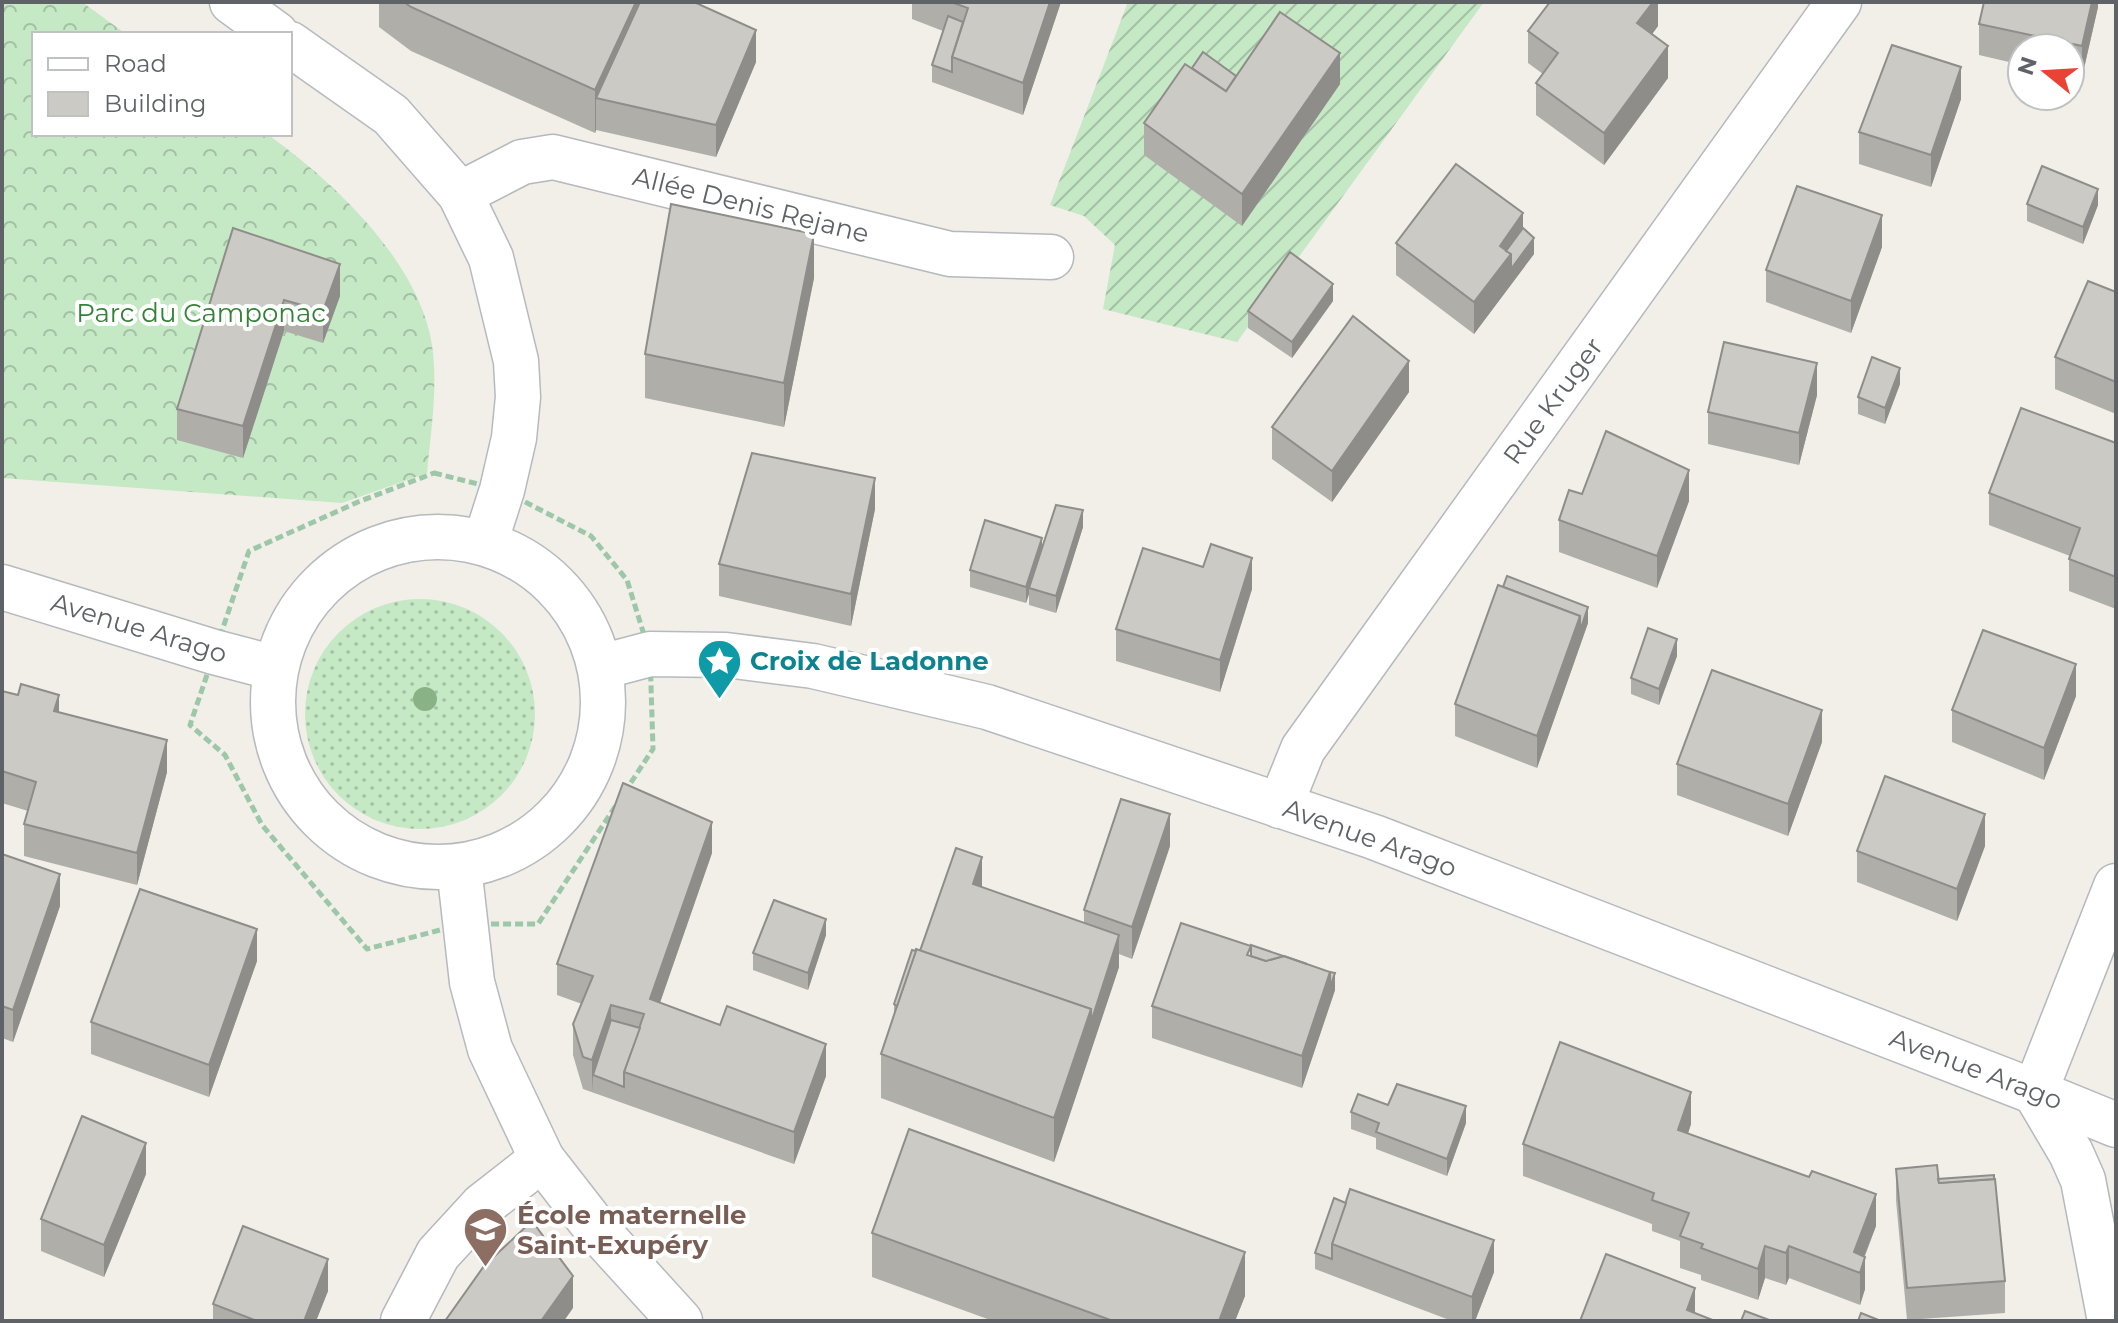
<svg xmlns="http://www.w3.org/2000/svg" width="2118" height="1323" font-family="Montserrat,sans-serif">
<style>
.grass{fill:url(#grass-dots)}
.forest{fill:url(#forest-crowns)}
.garden{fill:url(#garden-furrows)}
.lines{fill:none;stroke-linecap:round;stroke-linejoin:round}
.street-casing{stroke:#b5b8bc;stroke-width:47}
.secondary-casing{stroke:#b6babf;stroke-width:47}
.path{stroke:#9cc7a9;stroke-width:5;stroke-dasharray:8 4;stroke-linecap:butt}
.street{stroke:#fff;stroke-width:44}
.secondary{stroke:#fff;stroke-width:44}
.tree{fill:#89b387}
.wall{fill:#afaea9}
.shaded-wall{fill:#8f8d8a}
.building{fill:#cccac5;stroke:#8f8d8a;stroke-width:2}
.labels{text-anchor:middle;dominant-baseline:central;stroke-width:8;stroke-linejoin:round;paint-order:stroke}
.street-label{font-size:26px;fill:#5f6368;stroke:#fff}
.park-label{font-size:26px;fill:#348238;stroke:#fff}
.culture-label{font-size:26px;font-weight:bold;fill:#0d838f;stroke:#fff;text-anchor:start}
.education-label{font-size:26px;font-weight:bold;fill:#785e54;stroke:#fff;text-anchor:start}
</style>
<defs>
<pattern id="grass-dots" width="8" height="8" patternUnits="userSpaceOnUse" patternTransform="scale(2)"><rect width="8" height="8" fill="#c5e8c5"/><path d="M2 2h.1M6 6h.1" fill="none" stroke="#a3c0a4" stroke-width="1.8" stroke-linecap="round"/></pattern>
<pattern id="forest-crowns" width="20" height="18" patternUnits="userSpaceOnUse" patternTransform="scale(2)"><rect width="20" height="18" fill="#c5e8c5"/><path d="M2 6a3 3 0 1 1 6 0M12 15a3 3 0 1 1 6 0" fill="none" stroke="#a3c0a4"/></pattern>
<pattern id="garden-furrows" width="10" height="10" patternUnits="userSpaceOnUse" patternTransform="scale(2)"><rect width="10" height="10" fill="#c5e8c5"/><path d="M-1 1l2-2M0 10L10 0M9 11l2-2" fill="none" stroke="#a3c0a4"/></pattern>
</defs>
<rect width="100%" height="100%" fill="#f1efe8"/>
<!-- grass -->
<circle class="grass" cx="420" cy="714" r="115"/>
<!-- forest -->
<path class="forest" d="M2,2h80l44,32h-92v100h233c66,47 152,127 165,211 6,43 -1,85 -5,128l-85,30 -340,-25z"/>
<!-- garden -->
<polygon class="garden" points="1128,2 1484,2 1237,342 1103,309 1115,245 1084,216 1050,205"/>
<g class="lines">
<defs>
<g id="street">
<polyline points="460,194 522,162 553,157 950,254 1051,257"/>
<polyline points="1280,806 1303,749 1839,2"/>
<polyline points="403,1321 438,1254 483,1205 542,1159"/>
<polyline points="2110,1321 2083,1180 2071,1153 2035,1092 2116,886"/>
</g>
<g id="secondary">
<polyline points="232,2 276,34"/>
<polyline points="290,44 391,115 460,194 491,258 516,361 518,397 514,438 502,490 485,543"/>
<circle cx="438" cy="702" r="165"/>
<polyline points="2,587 214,652 275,668"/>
<polyline points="601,667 650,654 726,655 813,666 987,707 1374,837 2035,1092 2116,1125"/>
<polyline points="459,867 472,982 490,1049 542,1159 598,1231 680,1321"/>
</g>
</defs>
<!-- street casing -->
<use href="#street" class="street-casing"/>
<!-- secondary casing -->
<use href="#secondary" class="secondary-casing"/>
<!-- path -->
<polygon class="path" points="434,473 502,490 591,536 627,580 650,654 653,749 538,924 463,924 367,949 262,825 225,755 190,725 249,551 358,502"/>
<!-- street -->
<use href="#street" class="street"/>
<!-- secondary -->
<use href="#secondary" class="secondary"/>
</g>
<!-- trees -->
<circle class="tree" cx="425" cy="699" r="12"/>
<!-- wall -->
<g class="wall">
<polygon points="379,2 640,2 756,62 716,157 596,130 595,133 411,51 379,27"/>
<polygon points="912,2 1061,2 1023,115 932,82 932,65 943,31 912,19"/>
<polygon points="1658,2 1658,26 1652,34 1668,78 1604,165 1536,115 1536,83 1543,74 1528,63 1528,31"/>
<polygon points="2098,2 2098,7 2082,77 2070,75 2070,48 2022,48 2022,65 1979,55 1979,24"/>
<polygon points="1192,68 1236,76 1340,84 1242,226 1144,155 1144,123"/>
<polygon points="1961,99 1931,187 1859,164 1859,132"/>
<polygon points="2027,204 2098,205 2083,244 2027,221"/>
<polygon points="233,228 340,296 323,343 284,331 243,458 177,440 177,409"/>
<polygon points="1523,228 1534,254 1474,334 1396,275 1396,243"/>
<polygon points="1882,247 1851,333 1766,302 1766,270"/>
<polygon points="814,278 784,427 645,398 645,354"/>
<polygon points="2116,292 2116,414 2055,389 2055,357"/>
<polygon points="1333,301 1292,358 1248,328 1248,311"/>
<polygon points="1900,384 1885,424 1858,414 1858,397"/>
<polygon points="1409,392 1332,502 1272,459 1272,427"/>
<polygon points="1817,395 1799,465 1708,444 1708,412"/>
<polygon points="2116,443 2116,609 2069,591 2069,559 2070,556 1989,525 1989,493"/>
<polygon points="1582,494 1689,501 1657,588 1559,552 1559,520"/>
<polygon points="875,509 851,626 719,596 719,564"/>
<polygon points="1083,527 1056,613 1029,605 1029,594 1026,603 970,587 970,570 1042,548"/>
<polygon points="1252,589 1220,692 1116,661 1116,629"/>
<polygon points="1588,623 1537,768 1455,736 1455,704"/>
<polygon points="1677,656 1659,705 1631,694 1631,678"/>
<polygon points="2,691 59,712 167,772 137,885 24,856 24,824 28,811 2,803"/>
<polygon points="2076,696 2044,780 1952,742 1952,710"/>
<polygon points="1822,742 1788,836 1677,795 1677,764"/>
<polygon points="1170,846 1132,959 1119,954 1119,967 1054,1162 881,1098 881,1054 894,1017 894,1004 916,951 920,951 982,887 1084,923 1084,910"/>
<polygon points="1985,846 1957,921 1857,882 1857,851"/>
<polygon points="712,853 660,1003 826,1076 794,1164 583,1089 573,1055 573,1024 582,1004 557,995 557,964"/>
<polygon points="2,854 60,906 13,1042 2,1038"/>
<polygon points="826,935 808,990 753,970 753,953"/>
<polygon points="257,961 209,1097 91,1054 91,1022"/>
<polygon points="1335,990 1302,1088 1152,1038 1152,1006"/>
<polygon points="1388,1105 1466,1123 1447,1176 1376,1149 1376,1138 1351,1129 1351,1112"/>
<polygon points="1691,1124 1688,1134 1876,1226 1865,1256 1865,1289 1860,1305 1789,1278 1786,1285 1765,1278 1758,1300 1701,1280 1701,1275 1680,1268 1680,1241 1652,1231 1652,1224 1523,1176 1523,1144"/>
<polygon points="1896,1169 1938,1179 2005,1281 2005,1313 1907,1320 1896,1200"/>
<polygon points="146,1174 104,1277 41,1251 41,1219"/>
<polygon points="1334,1198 1494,1272 1475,1321 1452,1321 1315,1269 1315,1253"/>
<polygon points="872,1233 1245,1296 1235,1321 993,1321 872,1277"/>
<polygon points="328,1291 316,1321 213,1321 213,1304"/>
</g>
<!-- shaded-wall -->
<g class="shaded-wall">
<polygon points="636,2 640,2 596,98 596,130 595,133 595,90"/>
<polygon points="1050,2 1061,2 1023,115 1023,83"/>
<polygon points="1653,2 1658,2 1658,26 1637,55 1637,23"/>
<polygon points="2092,2 2098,2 2098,7 2082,77 2082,46"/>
<polygon points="756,30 756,62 716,157 716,125"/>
<polygon points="1668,46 1668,78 1604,165 1604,133"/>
<polygon points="1340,53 1340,84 1242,226 1242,194"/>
<polygon points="1961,67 1961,99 1931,187 1931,155"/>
<polygon points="2098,189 2098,205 2083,244 2083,227"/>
<polygon points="1523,213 1523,245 1534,238 1534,254 1474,334 1474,302 1500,246"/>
<polygon points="1882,215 1882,247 1851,333 1851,301"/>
<polygon points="814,234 814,278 784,427 784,383"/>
<polygon points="340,264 340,296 323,343 323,311"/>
<polygon points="1333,284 1333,301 1292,358 1292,342"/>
<polygon points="284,300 284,331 243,458 243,426"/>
<polygon points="1409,361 1409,392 1332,502 1332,471"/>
<polygon points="1817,363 1817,395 1799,465 1799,433"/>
<polygon points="1900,368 1900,384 1885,424 1885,408"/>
<polygon points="1689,470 1689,501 1657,588 1657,556"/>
<polygon points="875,478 875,509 851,626 851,594"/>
<polygon points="1083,510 1083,527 1056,613 1056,596"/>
<polygon points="1042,538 1042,555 1029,588 1029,594 1026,603 1026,587"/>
<polygon points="1252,558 1252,589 1220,692 1220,660"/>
<polygon points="1588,607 1588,623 1537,768 1537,736 1580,616"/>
<polygon points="1677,639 1677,656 1659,705 1659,689"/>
<polygon points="2076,664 2076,696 2044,780 2044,748"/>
<polygon points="59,695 59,727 54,711"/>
<polygon points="1822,710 1822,742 1788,836 1788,804"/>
<polygon points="167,740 167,772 137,885 137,853"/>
<polygon points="1170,814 1170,846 1132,959 1132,927"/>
<polygon points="1985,814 1985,846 1957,921 1957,889"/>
<polygon points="712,822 712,853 650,1031 650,999"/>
<polygon points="982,857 982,888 973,884"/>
<polygon points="60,874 60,906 13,1042 13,1010"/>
<polygon points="826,919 826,935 808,990 808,973"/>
<polygon points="257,929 257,961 209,1097 209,1065"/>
<polygon points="1119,935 1119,967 1054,1162 1054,1118 1091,1009"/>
<polygon points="1330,972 1335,973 1335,990 1302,1088 1302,1056"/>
<polygon points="611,1005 611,1036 593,1075 592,1092 592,1060"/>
<polygon points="826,1044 826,1076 794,1164 794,1132"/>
<polygon points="1691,1092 1691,1124 1678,1162 1678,1130"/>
<polygon points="1466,1106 1466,1123 1447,1176 1447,1159"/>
<polygon points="146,1143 146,1174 104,1277 104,1245"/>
<polygon points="1876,1194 1876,1226 1858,1272 1854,1252"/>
<polygon points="1494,1240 1494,1272 1475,1321 1472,1321 1472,1297"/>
<polygon points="1765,1246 1765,1278 1758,1300 1758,1269"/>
<polygon points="1789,1246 1789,1278 1786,1285 1786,1253"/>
<polygon points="1245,1252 1245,1296 1235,1321 1219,1321"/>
<polygon points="1865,1257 1865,1289 1860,1305 1860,1273"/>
<polygon points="328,1259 328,1291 316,1321 304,1321"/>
<polygon points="573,1276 573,1308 564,1321 541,1321"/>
<polygon points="1695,1288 1695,1320 1687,1310"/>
</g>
<!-- building -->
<g class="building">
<polygon points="404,2 636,2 595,90 411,7"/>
<polygon points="640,2 694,2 756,30 716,125 596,98"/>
<polygon points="951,2 1050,2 1023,83 952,57 968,8"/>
<polygon points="1550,2 1653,2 1637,23 1668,46 1604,133 1536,83 1558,53 1528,31"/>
<polygon points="1984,2 2092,2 2082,46 1979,24"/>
<polygon points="1280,12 1340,53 1242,194 1144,123 1185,64 1226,91"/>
<polygon points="948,16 963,22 952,57 952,72 932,65"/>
<polygon points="1892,45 1961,67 1931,155 1859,132"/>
<polygon points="1203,52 1236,76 1226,91 1192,68"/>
<polygon points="1456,164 1523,213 1500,246 1511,254 1474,302 1396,243"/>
<polygon points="2042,166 2098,189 2083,227 2027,204"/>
<polygon points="1797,186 1882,215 1851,301 1766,270"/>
<polygon points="671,204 814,234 784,383 645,354"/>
<polygon points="233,228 340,264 323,311 284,300 243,426 177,409"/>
<polygon points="1523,228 1534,238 1511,269 1511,254 1506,251"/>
<polygon points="1290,252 1333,284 1292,342 1248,311"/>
<polygon points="2088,281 2116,292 2116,382 2055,357"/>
<polygon points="1353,316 1409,361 1332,471 1272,427"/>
<polygon points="1724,342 1817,363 1799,433 1708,412"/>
<polygon points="1872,357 1900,368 1885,408 1858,397"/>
<polygon points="2021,408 2116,443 2116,577 2069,559 2080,528 1989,493"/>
<polygon points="1606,431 1689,470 1657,556 1559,520 1569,490 1582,494"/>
<polygon points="752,453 875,478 851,594 719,564"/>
<polygon points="1056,505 1083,510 1056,596 1029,588"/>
<polygon points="985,520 1042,538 1026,587 970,570"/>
<polygon points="1211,544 1252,558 1220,660 1116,629 1143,548 1203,567"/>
<polygon points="1507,576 1588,607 1580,631 1580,616 1503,587"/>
<polygon points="1498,585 1580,616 1537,736 1455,704"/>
<polygon points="1648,628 1677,639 1659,689 1631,678"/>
<polygon points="1983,630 2076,664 2044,748 1952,710"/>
<polygon points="1712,670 1822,710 1788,804 1677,764"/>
<polygon points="21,684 59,695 54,711 167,740 137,853 24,824 36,782 2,771 2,691 18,695"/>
<polygon points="1885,776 1985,814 1957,889 1857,851"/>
<polygon points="623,783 712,822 650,999 720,1025 727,1006 826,1044 794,1132 624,1072 644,1014 611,1005 592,1060 583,1057 573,1024 593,976 557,964"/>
<polygon points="1121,799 1170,814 1132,927 1084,910"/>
<polygon points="956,848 982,857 973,884 1119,935 1091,1022 1091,1009 920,951"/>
<polygon points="2,854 60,874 13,1010 2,1006"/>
<polygon points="140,889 257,929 209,1065 91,1022"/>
<polygon points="774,900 826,919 808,973 753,953"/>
<polygon points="1181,923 1251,946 1247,955 1266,961 1284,956 1330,972 1302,1056 1152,1006"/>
<polygon points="1251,945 1307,964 1284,956 1266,961 1251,956"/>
<polygon points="916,949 1091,1009 1054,1118 881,1054"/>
<polygon points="912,950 916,951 897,1006 894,1004"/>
<polygon points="1330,972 1335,973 1330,987"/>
<polygon points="611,1020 640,1028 624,1072 624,1087 593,1075"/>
<polygon points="1560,1042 1691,1092 1678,1130 1809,1177 1812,1171 1876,1194 1854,1252 1865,1257 1860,1273 1789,1246 1786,1253 1765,1246 1758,1269 1701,1248 1703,1244 1680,1236 1689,1213 1652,1200 1654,1193 1523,1144"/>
<polygon points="1397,1084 1466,1106 1447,1159 1376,1132 1379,1123 1351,1112 1358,1094 1388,1105"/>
<polygon points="82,1116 146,1143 104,1245 41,1219"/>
<polygon points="909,1129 1245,1252 1219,1321 1113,1321 872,1233"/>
<polygon points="1937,1165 1939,1183 1995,1179 2005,1281 1907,1288 1896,1169"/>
<polygon points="1994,1175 1994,1179 1939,1183 1938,1179"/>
<polygon points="1350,1189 1494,1240 1472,1297 1332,1244"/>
<polygon points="1334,1198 1346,1203 1332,1244 1332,1259 1315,1253"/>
<polygon points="532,1221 573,1276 541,1321 445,1321 484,1266"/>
<polygon points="243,1226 328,1259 304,1321 257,1321 213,1304"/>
<polygon points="1606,1254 1695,1288 1687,1310 1715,1321 1580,1321"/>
<polygon points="1745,1311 1772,1321 1741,1321"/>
<polygon points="1861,1313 1881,1321 1858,1321"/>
</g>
<!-- icons -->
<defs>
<symbol id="sight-pin" viewBox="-11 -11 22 30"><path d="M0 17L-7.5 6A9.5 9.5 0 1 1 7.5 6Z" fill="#0f9aa8" stroke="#fff"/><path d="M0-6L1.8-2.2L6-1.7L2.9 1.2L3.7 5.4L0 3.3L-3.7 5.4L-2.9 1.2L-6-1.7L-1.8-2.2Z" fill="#fff"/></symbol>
<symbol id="school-pin" viewBox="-11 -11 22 30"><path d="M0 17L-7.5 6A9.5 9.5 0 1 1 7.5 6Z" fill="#8d6e63" stroke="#fff"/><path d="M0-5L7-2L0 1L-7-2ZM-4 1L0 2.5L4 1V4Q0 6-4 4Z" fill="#fff"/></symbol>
</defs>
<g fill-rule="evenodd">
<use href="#sight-pin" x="694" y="636" width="51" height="69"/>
<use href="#school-pin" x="460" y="1204" width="51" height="69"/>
</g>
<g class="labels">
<!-- street labels -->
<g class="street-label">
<text transform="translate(751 205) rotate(14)">Allée Denis Rejane</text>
<text transform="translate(1553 401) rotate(-54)">Rue Kruger</text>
<text transform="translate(139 628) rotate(17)">Avenue Arago</text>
<text transform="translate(1370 838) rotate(20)">Avenue Arago</text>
<text transform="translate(1976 1069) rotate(21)">Avenue Arago</text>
</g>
<!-- park labels -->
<g class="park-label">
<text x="201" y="313">Parc du Camponac</text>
</g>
<!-- culture labels -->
<g class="culture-label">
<text x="750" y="661">Croix de Ladonne</text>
</g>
<!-- education labels -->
<g class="education-label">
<text x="517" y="1215">École maternelle<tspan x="517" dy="30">Saint-Exupéry</tspan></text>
</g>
</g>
<!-- border -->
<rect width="2118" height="1323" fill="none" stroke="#5f6368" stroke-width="8"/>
<!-- legend -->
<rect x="32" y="32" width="260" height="104" fill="#ffffff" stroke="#bfc1c3" stroke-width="2"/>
<rect x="48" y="58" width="40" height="12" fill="#ffffff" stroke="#bfc1c3" stroke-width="2"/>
<text x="104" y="72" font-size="24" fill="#5f6368">Road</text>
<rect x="48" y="92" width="40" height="24" fill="#cccac5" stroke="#bfc1c3" stroke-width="2"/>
<text x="104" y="112" font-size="24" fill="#5f6368">Building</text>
<!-- north arrow -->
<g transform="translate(2046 72) rotate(288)"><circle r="38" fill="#ffffff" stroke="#bfc1c3" stroke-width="2"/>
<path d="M0-6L14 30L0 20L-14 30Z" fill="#ea4335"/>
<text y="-12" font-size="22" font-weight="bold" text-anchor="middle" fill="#5f6368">N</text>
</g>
</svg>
